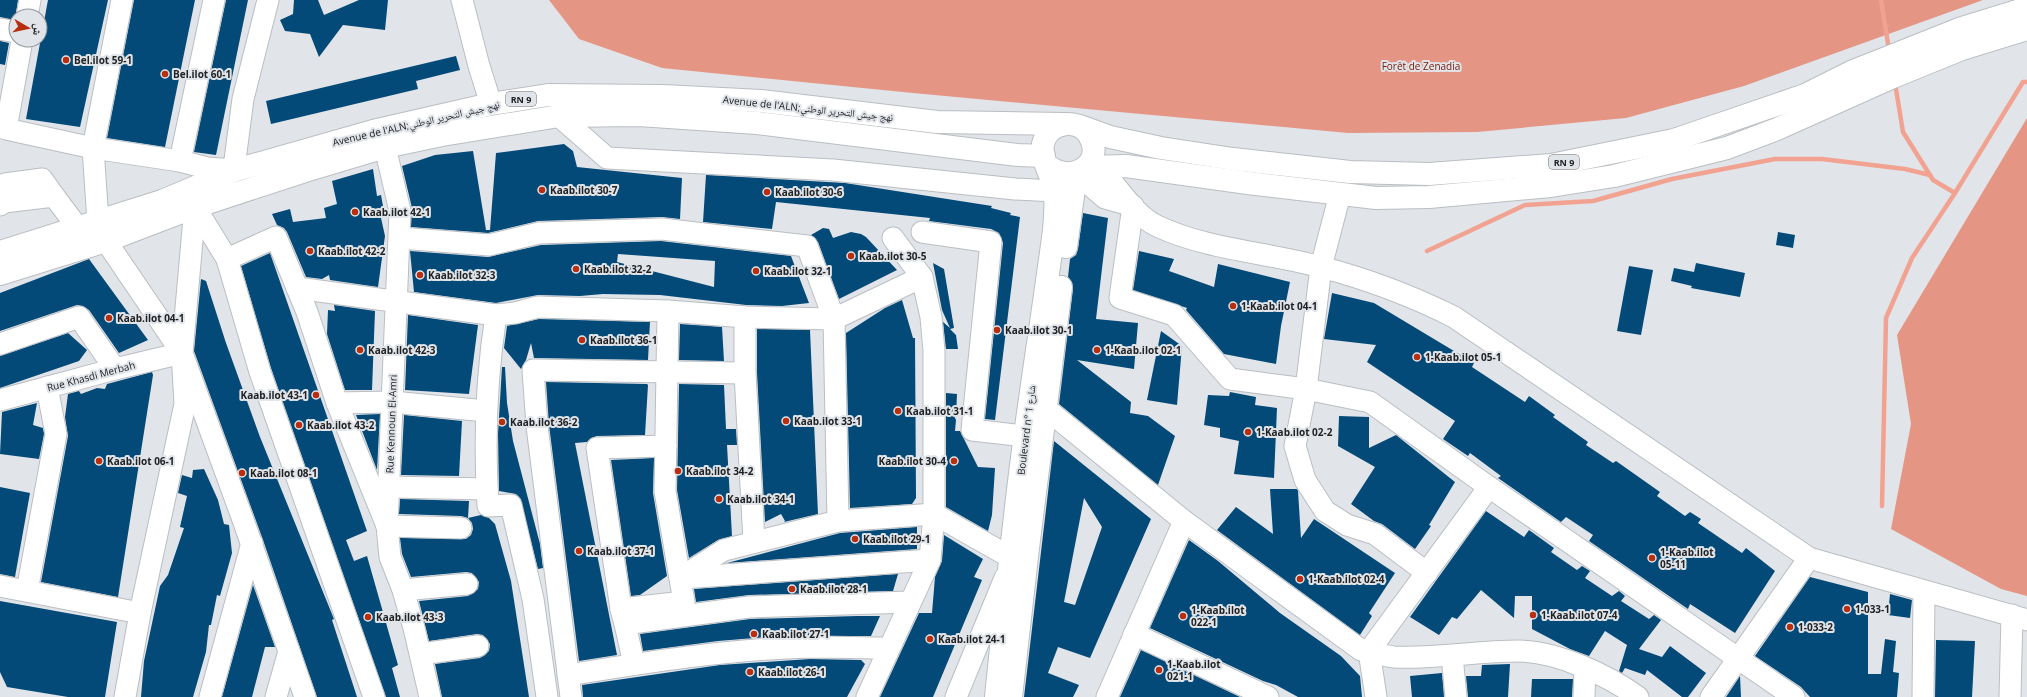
<svg xmlns="http://www.w3.org/2000/svg" width="2027" height="697" font-family="'Open Sans','Noto Naskh Arabic',sans-serif">
<style>
.forest{fill:#e49584}
.lines{fill:none;stroke-linecap:round;stroke-linejoin:round}
.stream{stroke:#f2a290;stroke-width:4.5}
.building{fill:#034a78;fill-rule:evenodd}
.minor-casing{stroke:#babec2;stroke-width:23}
.major-casing{stroke:#babec2;stroke-width:24}
.highway-casing{stroke:#babec2;stroke-width:24}
.minor{stroke:#fff;stroke-width:21}
.major{stroke:#fff;stroke-width:22}
.highway{stroke:#fff;stroke-width:22}
.poi-dot{fill:#b92e0f;stroke:#e1e5ea;stroke-width:1.5}
.labels{text-anchor:middle;dominant-baseline:central;stroke-width:4;stroke-linejoin:round;paint-order:stroke}
.shield{fill:#e1e5ea;stroke:#5b5c5f;stroke-width:1}
.shield-label{font-size:9px;font-weight:bold;fill:#212224}
.poi-label{font-size:10px;font-weight:bold;fill:#212224;stroke:#e1e5ea;text-anchor:start}
.park-label{font-size:10px;fill:#741905;stroke:#e1e5ea}
.street-label{font-size:10px;fill:#212224;stroke:#e1e5ea}
</style>
<rect width="100%" height="100%" fill="#e1e5ea"/>
<!-- forest -->
<g class="forest">
<polygon points="549,0 1983,0 1744,86 1626,118 1477,132 1348,133 913,93 662,68 579,39"/>
<polygon points="2027,118 2027,596 2001,589 1891,529 1911,424 1897,335"/>
</g>
<g class="lines">
<!-- stream -->
<g class="stream">
<polyline points="1881,0 1889,50"/>
<polyline points="1895,83 1903,132 1933,180 1955,193"/>
<polyline points="1427,251 1525,205 1593,201 1672,179 1775,159 1822,159 1905,169 1930,175"/>
<polyline points="1882,506 1886,318 1912,258 1955,193 2023,82 2027,82"/>
</g>
</g>
<!-- building -->
<g class="building">
<polygon points="0,0 18,0 15,20 0,17"/>
<polygon points="48,0 108,0 80,127 26,119"/>
<polygon points="134,0 195,0 165,147 107,138"/>
<polygon points="226,0 248,0 216,155 194,152"/>
<polygon points="294,0 318,0 324,15 359,0 388,0 385,30 343,25 319,57 310,34 285,31 280,20 293,14"/>
<polygon points="0,41 9,43 5,65 0,64"/>
<polygon points="456,56 460,70 416,81 418,89 271,124 266,101"/>
<polygon points="564,144 573,151 577,167 682,178 680,219 662,217 538,221 488,233 411,227 412,208 402,166 435,155 473,151 486,230 490,230 496,153"/>
<polygon points="373,169 377,196 381,195 385,217 381,218 385,236 378,287 330,280 329,275 322,279 306,277 287,232 284,228 277,225 272,214 290,209 293,222 326,218 324,208 337,204 332,181"/>
<polygon points="706,175 845,183 992,206 991,208 1011,213 1010,215 1020,217 995,420 985,419 1003,243 999,233 991,229 929,221 930,218 776,202 772,229 703,222"/>
<polygon points="1083,213 1108,218 1096,319 1138,323 1134,369 1077,360 1131,402 1130,413 1148,416 1175,436 1158,485 1059,404 1073,289 1072,282 1068,277 1070,259 1076,255 1078,249"/>
<polygon points="823,228 829,229 833,238 851,232 861,234 866,237 897,270 839,299 818,242 811,235"/>
<polygon points="1778,232 1795,235 1793,248 1776,245"/>
<path d="M661,241l130,15 18,47 -27,3 -36,-1 -86,-10 -57,-1 -23,2 -42,-1 -42,8 -82,-11 -4,-41 78,6 53,-12zM618,254l97,7 -1,26 -97,-25z"/>
<polygon points="1139,251 1174,259 1169,271 1214,287 1218,264 1290,282 1281,326 1276,364 1224,354 1186,310 1187,308 1133,290"/>
<polygon points="270,253 367,531 346,540 354,561 367,556 398,665 392,668 400,697 386,697 271,368 241,266"/>
<polygon points="89,259 148,340 119,353 89,310 83,306 77,305 0,331 0,293"/>
<polygon points="933,263 944,269 954,328 950,329 956,335 958,349 946,349 943,322 950,328 942,310"/>
<polygon points="1696,263 1745,273 1740,297 1691,288 1692,286 1671,281 1674,268 1694,272"/>
<polygon points="1629,266 1653,270 1641,335 1617,331"/>
<polygon points="201,279 206,281 226,343 260,437 334,619 332,620 357,697 317,697 263,540 194,351"/>
<polygon points="1332,293 1374,303 1474,363 1472,367 1525,402 1529,396 1555,415 1553,417 1588,442 1586,445 1613,463 1616,461 1660,492 1657,496 1685,516 1690,512 1701,519 1698,523 1742,553 1746,548 1775,571 1735,633 1690,604 1688,609 1589,541 1593,535 1566,517 1561,522 1498,478 1501,476 1470,453 1468,456 1443,439 1455,421 1367,362 1376,345 1324,339"/>
<polygon points="902,300 913,338 915,338 916,498 912,504 850,508 846,333 885,308"/>
<polygon points="334,305 375,311 372,390 345,390 327,334 328,310 335,311"/>
<polygon points="408,315 478,325 469,394 405,390"/>
<polygon points="539,319 650,322 648,360 534,358 531,343 526,360 521,369 504,348 507,326"/>
<polygon points="680,324 722,327 724,361 679,360"/>
<polygon points="757,329 810,330 818,514 784,522 785,521 781,514 765,522 757,373"/>
<polygon points="1161,331 1182,346 1177,405 1147,400"/>
<polygon points="68,333 87,350 79,361 0,388 0,356"/>
<polygon points="502,367 505,367 507,403 513,441 540,544 543,568 538,569 520,498 516,494 499,491 498,434"/>
<polygon points="152,372 153,375 118,597 41,582 68,436 65,417 68,394 79,391 81,394 97,388 105,389 107,384"/>
<polygon points="546,382 647,384 648,385 645,435 597,436 591,438 587,442 575,443 617,655 579,661 549,425"/>
<polygon points="679,384 724,385 726,429 736,429 737,445 727,445 732,536 718,540 689,558 677,490"/>
<polygon points="1230,392 1256,397 1255,405 1277,408 1274,478 1234,474 1239,441 1220,437 1220,428 1204,425 1208,395 1229,396"/>
<polygon points="946,393 957,394 956,417 954,416 956,420 955,431 960,431 978,467 995,468 992,515 988,531 946,507"/>
<polygon points="37,403 33,425 43,428 44,434 39,459 0,454 2,412"/>
<polygon points="380,414 377,470 356,415"/>
<polygon points="404,415 462,421 459,476 401,475"/>
<polygon points="1339,416 1369,417 1369,448 1396,435 1455,482 1429,525 1431,526 1415,549 1382,524 1374,521 1351,504 1375,467 1338,446"/>
<path d="M1054,441l97,78 -61,139 -32,-11 -10,26 31,12 -6,12h-49zM1084,498l18,29 -27,78 -11,-3z"/>
<polygon points="654,458 653,493 667,576 640,595 631,596 611,460"/>
<polygon points="204,469 218,500 224,524 229,525 232,553 220,596 217,595 211,625 209,625 206,652 193,697 141,697 144,661 160,586 168,575 184,528 180,527 187,496 178,493 182,475 192,478 193,470"/>
<polygon points="0,487 30,493 15,577 0,574"/>
<polygon points="1270,489 1297,489 1298,491 1301,538 1314,519 1395,573 1369,613 1372,616 1360,635 1217,530 1236,507 1273,534"/>
<polygon points="400,499 469,501 468,518 461,516 399,514"/>
<polygon points="1486,511 1524,537 1529,530 1554,548 1551,552 1577,570 1582,566 1590,571 1585,578 1612,596 1619,591 1625,596 1621,601 1649,619 1654,615 1661,620 1639,649 1662,657 1670,646 1706,673 1688,697 1682,697 1647,670 1645,675 1625,668 1622,673 1619,671 1627,645 1605,631 1589,656 1570,649 1532,629 1532,596 1515,596 1514,618 1481,590 1457,619 1452,617 1439,635 1410,617"/>
<polygon points="481,515 489,518 495,524 511,581 529,697 442,697 435,664 480,658 489,651 490,644 483,635 477,634 429,641 419,601 468,596 478,589 479,582 472,573 466,572 411,577 402,554 400,538 466,539 471,535 473,529 472,523 468,518"/>
<polygon points="917,527 917,549 727,563 840,533"/>
<polygon points="944,535 983,559 974,577 982,580 933,697 880,697 919,613 932,613 935,577 942,561"/>
<polygon points="1189,540 1218,561 1280,613 1341,656 1360,676 1362,697 1298,697 1276,685 1263,681 1150,628"/>
<polygon points="898,574 893,591 749,595 696,602 694,589"/>
<polygon points="1810,577 1868,592 1868,674 1881,674 1885,639 1896,641 1893,672 1899,673 1897,697 1810,697 1801,687 1755,656"/>
<polygon points="253,585 275,647 265,647 252,697 222,697"/>
<polygon points="1890,594 1912,600 1910,618 1888,615"/>
<polygon points="0,601 117,622 105,697 68,697 7,687 0,672"/>
<polygon points="857,616 880,616 871,636 779,636 718,641 643,651 640,634 750,619"/>
<polygon points="1936,640 1975,641 1972,697 1935,697"/>
<polygon points="1141,650 1240,697 1120,697"/>
<polygon points="810,659 861,660 865,664 847,697 583,697 582,685 720,665"/>
<polygon points="1510,664 1508,697 1468,697 1466,676 1481,676 1482,665"/>
<polygon points="1442,673 1444,697 1412,697 1410,676"/>
<polygon points="1740,676 1741,697 1726,697"/>
<polygon points="1532,679 1573,679 1572,697 1531,697"/>
</g>
<g class="lines">
<defs>
<g id="minor">
<polyline points="122,0 93,148 98,222 106,241 182,353 185,404 140,613 125,697"/>
<polyline points="462,0 479,66 491,104"/>
<polyline points="27,16 30,0"/>
<polyline points="0,29 16,32"/>
<polyline points="22,40 6,129 93,148 180,161 207,168 236,170 235,160 243,99 268,0"/>
<polyline points="559,116 607,158 833,170 1015,189 1055,191"/>
<polyline points="385,147 400,211 387,526 390,557 403,590 414,628 430,697"/>
<path d="M1091,160c23,18 39,53 66,66 51,24 110,26 164,41 46,12 91,29 133,50l355,241 218,62"/>
<polyline points="180,161 214,0"/>
<polyline points="1076,173 1105,198 1133,206"/>
<polyline points="0,188 5,184 42,179 54,196"/>
<polyline points="1340,194 1321,267 1306,389 1295,446 1305,480 1325,511 1347,525 1375,534 1427,573"/>
<polyline points="0,205 4,202 54,196 78,228"/>
<polyline points="1133,206 1120,298 1174,315 1230,379 1306,389 1370,402 1489,487 1794,697"/>
<polyline points="195,207 227,259 260,372 374,697"/>
<polyline points="195,207 182,353 242,517 305,697"/>
<polyline points="922,232 991,242 972,430 1025,436"/>
<polyline points="400,238 489,245 539,233 662,229 807,246 834,319 838,521"/>
<polyline points="227,259 276,237 307,312 337,403 387,526 461,528"/>
<polyline points="297,288 496,315 515,313 538,307 668,311 745,317 834,319 922,277"/>
<polyline points="668,311 665,491 684,602 621,609 625,624 749,607 910,602"/>
<path d="M496,315c-10,64 -12,127 -8,191l23,-1 22,94 14,98"/>
<polyline points="745,317 745,373 754,542"/>
<polyline points="0,344 79,317 115,369"/>
<polyline points="0,400 115,369 182,353"/>
<polyline points="337,403 392,402 486,411"/>
<path d="M1045,408l139,113 177,129c11,1 22,6 33,7 41,2 82,-6 124,-6 39,0 89,24 120,46"/>
<polyline points="389,487 487,489"/>
<polyline points="680,578 724,550 838,521 934,514 1010,557"/>
<polyline points="683,578 930,560"/>
<polyline points="0,586 140,613"/>
<polyline points="403,590 467,584"/>
<polyline points="27,591 56,434 47,387"/>
<polyline points="621,609 597,448 666,446"/>
<polyline points="625,624 634,664"/>
<polyline points="1134,634 1268,697"/>
<polyline points="421,654 478,646"/>
<polyline points="1452,656 1456,697"/>
<path d="M568,675c80,-13 161,-26 242,-28 26,0 52,1 79,1"/>
<polyline points="210,697 252,543"/>
<polyline points="276,697 289,651"/>
<polyline points="571,697 537,426 533,370 745,373"/>
<polyline points="867,697 930,560 934,514 934,351 931,317 922,277 893,238"/>
<polyline points="956,697 1005,578"/>
<polyline points="1107,697 1184,521"/>
<polyline points="1376,697 1369,651 1489,487"/>
<polyline points="1584,697 1585,668"/>
<polyline points="1711,697 1809,558"/>
<polyline points="1923,697 1924,592"/>
<polyline points="2010,697 2012,615"/>
</g>
<g id="major">
<polyline points="1066,247 1074,189 1071,174"/>
<polyline points="0,252 162,201 236,170 373,131 491,104 548,95 663,96 761,101 937,122 1064,124"/>
<polyline points="0,274 106,241 195,207 305,171 385,147 442,135 559,116 639,115 757,123 1018,155 1044,156"/>
<path d="M996,697c9,-87 17,-175 29,-262 9,-68 20,-136 29,-205 1,-12 2,-27 1,-38 -2,-16 -15,-31 -12,-48 5,-22 36,-28 47,-7 15,28 -21,49 -44,27"/>
<polyline points="1011,697 1028,548 1061,287"/>
</g>
<g id="highway">
<polyline points="1080,126 1110,137 1161,148 1233,159 1350,172 1429,174 1551,165 1674,140 1805,95 1851,72 1962,28 2027,8"/>
<polyline points="1086,167 1126,166 1248,183 1376,198 1429,197 1551,186 1614,176 1727,148 1777,129 1893,77 1962,49 2027,29"/>
</g>
</defs>
<!-- minor casing -->
<use href="#minor" class="minor-casing"/>
<!-- major casing -->
<use href="#major" class="major-casing"/>
<!-- highway casing -->
<use href="#highway" class="highway-casing"/>
<!-- minor -->
<use href="#minor" class="minor"/>
<!-- major -->
<use href="#major" class="major"/>
<!-- highway -->
<use href="#highway" class="highway"/>
</g>
<!-- markers -->
<g class="poi-dot">
<circle cx="66" cy="60" r="4"/>
<circle cx="165" cy="74" r="4"/>
<circle cx="542" cy="190" r="4"/>
<circle cx="767" cy="192" r="4"/>
<circle cx="355" cy="212" r="4"/>
<circle cx="310" cy="251" r="4"/>
<circle cx="851" cy="256" r="4"/>
<circle cx="576" cy="269" r="4"/>
<circle cx="756" cy="271" r="4"/>
<circle cx="420" cy="275" r="4"/>
<circle cx="1233" cy="306" r="4"/>
<circle cx="109" cy="318" r="4"/>
<circle cx="997" cy="330" r="4"/>
<circle cx="582" cy="340" r="4"/>
<circle cx="360" cy="350" r="4"/>
<circle cx="1097" cy="350" r="4"/>
<circle cx="1417" cy="357" r="4"/>
<circle cx="316" cy="395" r="4"/>
<circle cx="898" cy="411" r="4"/>
<circle cx="786" cy="421" r="4"/>
<circle cx="502" cy="422" r="4"/>
<circle cx="299" cy="425" r="4"/>
<circle cx="1248" cy="432" r="4"/>
<circle cx="99" cy="461" r="4"/>
<circle cx="954" cy="461" r="4"/>
<circle cx="678" cy="471" r="4"/>
<circle cx="242" cy="473" r="4"/>
<circle cx="719" cy="499" r="4"/>
<circle cx="855" cy="539" r="4"/>
<circle cx="579" cy="551" r="4"/>
<circle cx="1652" cy="558" r="4"/>
<circle cx="1300" cy="579" r="4"/>
<circle cx="792" cy="589" r="4"/>
<circle cx="1847" cy="609" r="4"/>
<circle cx="1533" cy="615" r="4"/>
<circle cx="1183" cy="616" r="4"/>
<circle cx="368" cy="617" r="4"/>
<circle cx="1790" cy="627" r="4"/>
<circle cx="754" cy="634" r="4"/>
<circle cx="930" cy="639" r="4"/>
<circle cx="1159" cy="670" r="4"/>
<circle cx="750" cy="672" r="4"/>
</g>
<g class="labels">
<!-- shield labels -->
<g class="shield">
<rect x="506" y="92" width="30" height="14" rx="3"/>
<rect x="1549" y="155" width="30" height="14" rx="3"/>
</g>
<g class="shield-label">
<text x="521" y="99">RN 9</text>
<text x="1564" y="162">RN 9</text>
</g>
<!-- poi labels -->
<g class="poi-label">
<text x="74" y="60">Bel.ilot 59-1</text>
<text x="173" y="74">Bel.ilot 60-1</text>
<text x="550" y="190">Kaab.ilot 30-7</text>
<text x="775" y="192">Kaab.ilot 30-6</text>
<text x="363" y="212">Kaab.ilot 42-1</text>
<text x="318" y="251">Kaab.ilot 42-2</text>
<text x="859" y="256">Kaab.ilot 30-5</text>
<text x="584" y="269">Kaab.ilot 32-2</text>
<text x="764" y="271">Kaab.ilot 32-1</text>
<text x="428" y="275">Kaab.ilot 32-3</text>
<text x="1241" y="306">1-Kaab.ilot 04-1</text>
<text x="117" y="318">Kaab.ilot 04-1</text>
<text x="1005" y="330">Kaab.ilot 30-1</text>
<text x="590" y="340">Kaab.ilot 36-1</text>
<text x="368" y="350">Kaab.ilot 42-3</text>
<text x="1105" y="350">1-Kaab.ilot 02-1</text>
<text x="1425" y="357">1-Kaab.ilot 05-1</text>
<text x="308" y="395" text-anchor="end">Kaab.ilot 43-1</text>
<text x="906" y="411">Kaab.ilot 31-1</text>
<text x="794" y="421">Kaab.ilot 33-1</text>
<text x="510" y="422">Kaab.ilot 36-2</text>
<text x="307" y="425">Kaab.ilot 43-2</text>
<text x="1256" y="432">1-Kaab.ilot 02-2</text>
<text x="107" y="461">Kaab.ilot 06-1</text>
<text x="946" y="461" text-anchor="end">Kaab.ilot 30-4</text>
<text x="686" y="471">Kaab.ilot 34-2</text>
<text x="250" y="473">Kaab.ilot 08-1</text>
<text x="727" y="499">Kaab.ilot 34-1</text>
<text x="863" y="539">Kaab.ilot 29-1</text>
<text x="587" y="551">Kaab.ilot 37-1</text>
<text x="1660" y="552">1-Kaab.ilot<tspan x="1660" dy="12">05-11</tspan></text>
<text x="1308" y="579">1-Kaab.ilot 02-4</text>
<text x="800" y="589">Kaab.ilot 28-1</text>
<text x="1855" y="609">1-033-1</text>
<text x="1191" y="610">1-Kaab.ilot<tspan x="1191" dy="12">022-1</tspan></text>
<text x="1541" y="615">1-Kaab.ilot 07-4</text>
<text x="376" y="617">Kaab.ilot 43-3</text>
<text x="1798" y="627">1-033-2</text>
<text x="762" y="634">Kaab.ilot 27-1</text>
<text x="938" y="639">Kaab.ilot 24-1</text>
<text x="1167" y="664">1-Kaab.ilot<tspan x="1167" dy="12">021-1</tspan></text>
<text x="758" y="672">Kaab.ilot 26-1</text>
</g>
<!-- park labels -->
<g class="park-label">
<text x="1421" y="66">Forêt de Zenadia</text>
</g>
<!-- street labels -->
<g class="street-label">
<text transform="translate(808 108) rotate(6)">Avenue de l'ALN;نهج جيش التحرير الوطني</text>
<text transform="translate(416 123) rotate(-13)">Avenue de l'ALN;نهج جيش التحرير الوطني</text>
<text transform="translate(91 376) rotate(-15)">Rue Khasdi Merbah</text>
<text transform="translate(391 424) rotate(-88)">Rue Kennoun El-Amri</text>
<text transform="translate(1026 430) rotate(-83)">Boulevard n° شارع 1</text>
</g>
</g>
<!-- north arrow -->
<g transform="translate(28 28) rotate(99)"><circle r="19" fill="#e1e5ea" stroke="#94979b"/>
<path d="M0-3L7 15L0 10L-7 15Z" fill="#b92e0f"/>
<text y="-6" font-size="11" font-weight="bold" text-anchor="middle" fill="#212224">ش</text>
</g>
</svg>
